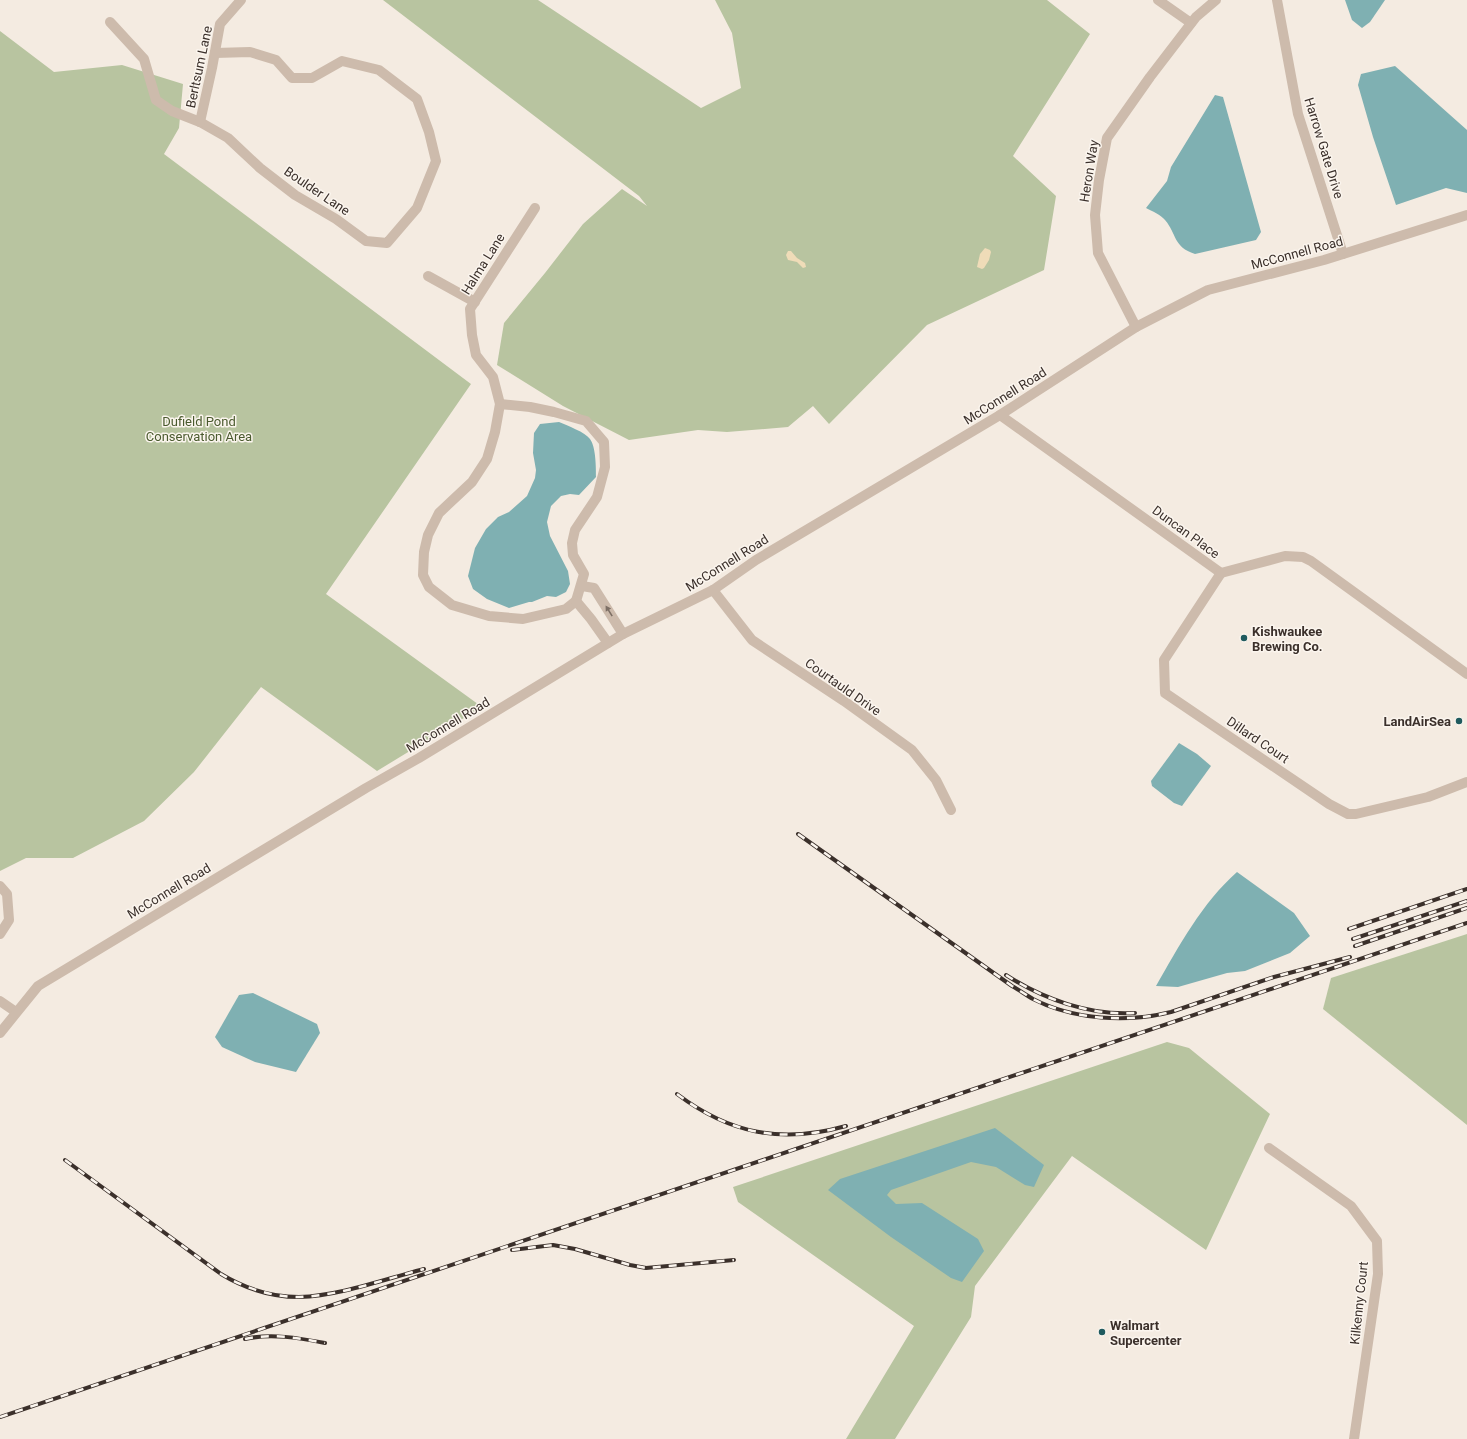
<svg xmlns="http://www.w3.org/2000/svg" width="1467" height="1439" font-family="Roboto,sans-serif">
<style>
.green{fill:#b8c4a0}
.sand{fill:#efdcb8}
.water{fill:#7fb0b2}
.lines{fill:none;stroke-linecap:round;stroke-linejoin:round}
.minor{stroke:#cdbbac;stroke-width:10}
.rail-casing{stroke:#3b302b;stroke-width:4}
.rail{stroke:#fbf5ee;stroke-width:2.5;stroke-dasharray:8;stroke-linecap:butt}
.oneway{fill:#7d6f65}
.poi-dot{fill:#1f5a5e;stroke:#fbf5ee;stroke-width:1.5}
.labels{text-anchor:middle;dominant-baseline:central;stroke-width:3;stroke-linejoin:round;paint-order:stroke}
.street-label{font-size:13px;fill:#3b302b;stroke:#fbf5ee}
.park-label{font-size:13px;fill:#4a5a2e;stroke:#fbf5ee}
.poi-label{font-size:13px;font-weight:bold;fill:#3b302b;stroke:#fbf5ee;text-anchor:start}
</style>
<rect width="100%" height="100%" fill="#f4ebe1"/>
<!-- green -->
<g class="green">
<polygon points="383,0 538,0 701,108 741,88 732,33 715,0 1047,0 1090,34 1013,156 1056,196 1044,270 927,325 829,424 813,406 788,427 727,432 698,430 629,440 563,406 497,365 504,323 545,273 583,224 622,189 647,206 639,196"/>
<polygon points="0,31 54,72 122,65 183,84 179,128 164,154 471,384 326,594 482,707 377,771 261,687 194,772 144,821 73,858 26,858 0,871"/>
<polygon points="1467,934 1467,1125 1323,1009 1331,978"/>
<polygon points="1167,1042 1189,1048 1270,1114 1206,1250 1072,1156 975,1286 971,1317 895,1439 846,1439 914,1326 738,1202 733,1187"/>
</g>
<!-- sand -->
<g class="sand">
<polygon points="985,248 990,250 991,252 989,260 984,268 982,269 977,267 980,254"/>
<polygon points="788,251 791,251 797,258 805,263 806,267 803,268 797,262 788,260 786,255"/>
</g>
<!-- water -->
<g class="water">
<polygon points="1345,0 1385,0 1370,22 1362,28 1352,20"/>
<polygon points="1395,66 1467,130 1467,193 1446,188 1396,205 1373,137 1358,85 1361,74"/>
<path d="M1215,95l8,2 38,135 -5,8 -61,14c-22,-7 -18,-20 -30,-34 -4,-5 -13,-9 -19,-12l21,-27 4,-14z"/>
<path d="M559,422c9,4 26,10 31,17 6,8 6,29 6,38l-17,18 -9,-1 -9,2 -10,10 -4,16 3,14 18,35 2,13 -4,8 -10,5 -9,-1 -15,6h-3l-20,6 -22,-9 -14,-10 -5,-13 7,-28 11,-19 12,-12 11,-5 18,-16 8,-18 1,-8 -3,-17 1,-20 6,-9z"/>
<polygon points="1179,743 1197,754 1211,766 1182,806 1174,803 1152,786 1151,781"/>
<path d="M1237,872l57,41 16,23 -20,17 -45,18 -18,2 -49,14 -22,-1c23,-40 46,-83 81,-114z"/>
<polygon points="253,993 317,1024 320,1033 296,1072 255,1062 222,1047 215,1037 239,995"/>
<polygon points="995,1128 1044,1165 1034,1187 1025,1185 996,1167 971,1162 891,1190 887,1195 896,1204 922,1203 978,1239 984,1251 962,1282 951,1278 891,1237 828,1190 840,1179"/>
</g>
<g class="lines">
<!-- minor -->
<g class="minor">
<polyline points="1158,0 1191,23"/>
<polyline points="1277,0 1298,114 1343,254"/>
<polyline points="110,22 144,59 156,100 172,111 200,122 228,138 260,168 295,195 336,219 366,241 387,243 417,208 436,161 429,132 417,99 379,70 342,61 312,78 292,78 276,60 250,52 215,53"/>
<polyline points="200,122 212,68 220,24 241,0"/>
<polyline points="535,208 470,309 472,335 476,355 493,377 500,404 495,432 487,459 472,482 439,513 428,535 424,552 423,575 429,587 452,605 489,616 523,619 566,609 576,601"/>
<polyline points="428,276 475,302"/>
<polyline points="1136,327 1098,253 1095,215 1099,180 1107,138 1150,77 1196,17 1216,0"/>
<polyline points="500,404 530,407 554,412 586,421 604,442 605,467 597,497 575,530 572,543 573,555 584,574 576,601"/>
<polyline points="1000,415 1221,573"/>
<polyline points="1221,573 1164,660 1165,693 1329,804 1348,814 1356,814 1428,797 1467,782"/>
<polyline points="1221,573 1285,556 1303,557 1311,561 1467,674"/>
<polyline points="582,586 594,588 623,634"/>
<polyline points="713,590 752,640 844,701 912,750 936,780 951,810"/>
<polyline points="576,601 591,619 608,643"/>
<polyline points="0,886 7,894 9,920 0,934"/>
<polyline points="0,1001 16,1012"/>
<polyline points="0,1033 38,986 366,788 419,758 623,634 713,590 756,560 1000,415 1136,327 1208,290 1324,260 1467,215"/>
<polyline points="1269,1148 1351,1206 1377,1241 1378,1274 1354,1439"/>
</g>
<defs>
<g id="rail">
<path d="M798,834l214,152c7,4 14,9 21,13 41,21 94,24 138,13l103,-35 76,-20"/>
<polyline points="1349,929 1467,889"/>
<polyline points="1353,939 1467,901"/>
<polyline points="1355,946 1467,908"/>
<path d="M1006,975c37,24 84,41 129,38"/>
<path d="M677,1094c53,40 105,50 169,32"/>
<path d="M65,1160l156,114c23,14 51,23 78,23 40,-1 86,-18 125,-28"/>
<polyline points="512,1250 553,1245 575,1249 630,1265 646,1268 734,1260"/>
<path d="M245,1339c26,-6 54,-1 80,4"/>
<polyline points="0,1417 1467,923"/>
</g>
</defs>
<!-- rail casing -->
<use href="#rail" class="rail-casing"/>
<!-- rail -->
<use href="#rail" class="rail"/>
</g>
<!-- one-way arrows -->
<defs><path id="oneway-solid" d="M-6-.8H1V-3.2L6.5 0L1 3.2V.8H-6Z"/></defs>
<use class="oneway" href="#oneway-solid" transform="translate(609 611) rotate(-122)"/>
<!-- markers -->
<g class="poi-dot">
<circle cx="1244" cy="638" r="4"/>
<circle cx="1459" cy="721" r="4"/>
<circle cx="1102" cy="1332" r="4"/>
</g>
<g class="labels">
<!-- street labels -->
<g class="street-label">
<text transform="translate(199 67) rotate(-78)">Berltsum Lane</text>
<text transform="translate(1324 148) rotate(73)">Harrow Gate Drive</text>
<text transform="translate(1089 171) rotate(-81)">Heron Way</text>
<text transform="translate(317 191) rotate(34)">Boulder Lane</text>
<text transform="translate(1297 253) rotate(-15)">McConnell Road</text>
<text transform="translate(483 264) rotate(-58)">Halma Lane</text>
<text transform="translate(1005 396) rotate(-32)">McConnell Road</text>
<text transform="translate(1186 532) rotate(36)">Duncan Place</text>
<text transform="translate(727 563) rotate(-32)">McConnell Road</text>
<text transform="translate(843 687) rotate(35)">Courtauld Drive</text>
<text transform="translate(448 725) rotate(-31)">McConnell Road</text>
<text transform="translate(1258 740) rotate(34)">Dillard Court</text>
<text transform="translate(169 891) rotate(-31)">McConnell Road</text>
<text transform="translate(1359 1303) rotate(-84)">Kilkenny Court</text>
</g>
<!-- park labels -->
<g class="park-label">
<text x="199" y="421">Dufield Pond<tspan x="199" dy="15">Conservation Area</tspan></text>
</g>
<!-- poi labels -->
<g class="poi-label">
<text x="1252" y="631">Kishwaukee<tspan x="1252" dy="15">Brewing Co.</tspan></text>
<text x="1451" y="721" text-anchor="end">LandAirSea</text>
<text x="1110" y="1325">Walmart<tspan x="1110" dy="15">Supercenter</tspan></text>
</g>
</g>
</svg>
